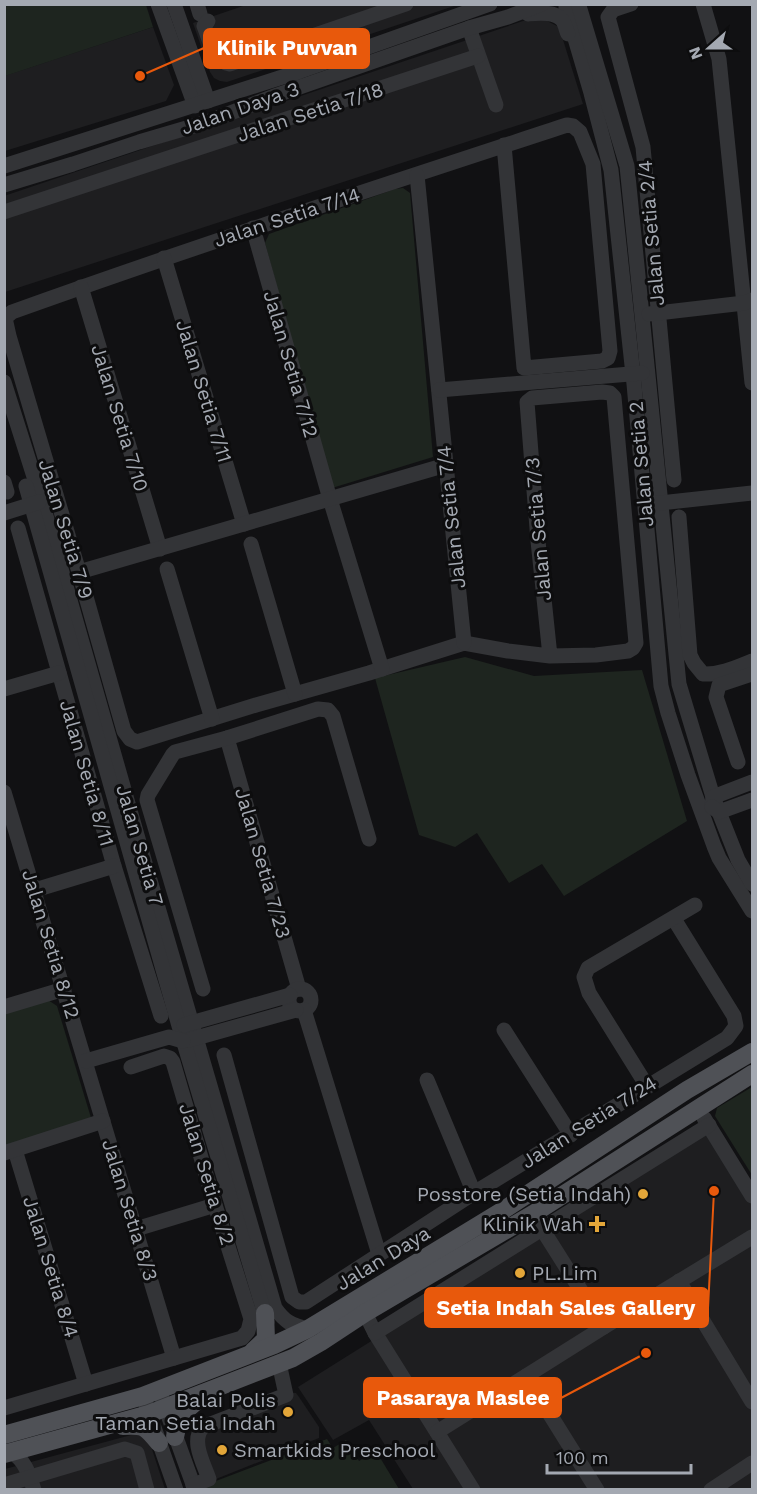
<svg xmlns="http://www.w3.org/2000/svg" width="757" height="1494" font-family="'Work Sans',sans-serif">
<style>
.built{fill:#1e1e20}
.green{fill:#1e251f}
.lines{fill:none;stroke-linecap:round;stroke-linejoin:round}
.minor{stroke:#333437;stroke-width:15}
.major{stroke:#4f5156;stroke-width:18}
.poi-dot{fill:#e3a639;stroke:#0d0d0e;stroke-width:2}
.labels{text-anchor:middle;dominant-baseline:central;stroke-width:6;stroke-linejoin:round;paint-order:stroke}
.street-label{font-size:20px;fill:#a4a9b2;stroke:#0d0d0e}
.poi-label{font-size:20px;fill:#a4a9b2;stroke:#0d0d0e;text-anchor:end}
.leader{fill:none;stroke:#e8590c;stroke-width:2}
.callout-dot{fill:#e8590c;stroke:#0d0d0e;stroke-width:2}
.callout{fill:#e8590c;stroke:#e8590c;stroke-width:2}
.callout-label{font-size:21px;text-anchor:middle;font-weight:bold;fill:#fff}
</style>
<rect width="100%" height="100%" fill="#111113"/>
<!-- built -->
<g class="built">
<polygon points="246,5 457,5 227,82 220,81 214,78 210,72 193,23"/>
<polygon points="535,17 547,21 559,27 583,104 5,292 4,196"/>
<polygon points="153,27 174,85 166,101 5,151 4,76"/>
<polygon points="708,1130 752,1202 752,1489 413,1489 369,1420 333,1440 298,1387"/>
<polygon points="283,1392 296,1393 299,1397 319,1427 319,1438 206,1483 195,1430"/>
<polygon points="146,1431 165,1489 5,1490 5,1469"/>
</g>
<!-- green -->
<g class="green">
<polygon points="4,5 146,5 153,27 5,76"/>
<polygon points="403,188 410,193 433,457 332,488 265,243 269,234 395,189"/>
<polygon points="465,657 534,676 642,670 687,821 564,896 542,864 509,883 477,833 455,847 419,835 375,678"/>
<polygon points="48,1000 57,1006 92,1121 5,1149 5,1013"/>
<polygon points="752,1087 752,1175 715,1116 717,1108"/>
<polygon points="327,1439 333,1448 346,1440 359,1461 376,1451 399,1489 205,1490 208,1484"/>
</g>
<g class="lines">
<!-- minor -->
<g class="minor">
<polyline points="158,4 195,106"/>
<polyline points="174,4 208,101"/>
<polyline points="197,4 200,14"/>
<polyline points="566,4 566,8 591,93 611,170 634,384 661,686 668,713 688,775 714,846 719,858 752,911"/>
<polyline points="578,4 579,6 627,166 679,684 713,797 738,860 752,884"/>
<polyline points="631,4 613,10 608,17 643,147 674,480"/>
<polyline points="703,4 719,59 752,383"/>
<path d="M528,14c10,-1 27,-3 34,6 3,3 4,10 6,14"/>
<path d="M208,21l-4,5c6,14 9,35 26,38l176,-60"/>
<polyline points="469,28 496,105"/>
<polyline points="288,44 298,72"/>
<path d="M504,145l20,223 78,-7 6,-3 2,-7 -17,-187 -13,-32 -7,-6 -6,-1c-186,61 -371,121 -555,187l-7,6 4,18 70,236 45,159 6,8 7,3 119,-37 113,-32 95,-30 44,8 42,5 46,-1 32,-4 5,-3 3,-5 -22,-246 -4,-4 -8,-1 -70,6 -5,4 11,139 12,115"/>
<polyline points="4,166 298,72 490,4"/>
<polyline points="417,175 464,643"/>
<polyline points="4,185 73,164 139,142 207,122 277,95 469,28 508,17 542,4"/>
<polyline points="4,212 478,56"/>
<polyline points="253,228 330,499 382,669"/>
<polyline points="164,258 244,524"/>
<polyline points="81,287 160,549"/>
<polyline points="649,314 744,303 752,300"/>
<path d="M4,382l38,120 103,361 130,445c10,14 16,17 33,21"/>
<polyline points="439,390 642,373"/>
<polyline points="4,482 7,492"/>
<polyline points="26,486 179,1026 267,1322"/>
<polyline points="651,504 752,493"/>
<polyline points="4,513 39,502"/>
<path d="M679,517l11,138 4,8 9,11c17,1 34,-7 49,-13"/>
<polyline points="18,528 114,866 161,1016"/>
<polyline points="251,544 295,694"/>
<polyline points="167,569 212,719"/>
<polyline points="79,572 446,465"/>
<polyline points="4,689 59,673"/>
<polyline points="227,738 299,989"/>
<polyline points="738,762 716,697 719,685 752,674"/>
<polyline points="4,792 174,1358"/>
<polyline points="712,806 713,797 752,782"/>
<polyline points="712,807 719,812 752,800"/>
<polyline points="35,890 114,866"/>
<polyline points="203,989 147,800 148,795 173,754 175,752 227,738 318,709 328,710 333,716 369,839"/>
<circle cx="300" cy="1000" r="11"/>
<polyline points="4,1007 64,989"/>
<polyline points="304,1010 379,1254"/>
<polyline points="184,1025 290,995"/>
<polyline points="504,1030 571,1135"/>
<polyline points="189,1040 296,1010"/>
<polyline points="224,1055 292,1297 299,1302 306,1302 474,1193 727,1038 736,1026 734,1016 674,919"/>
<polyline points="86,1061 169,1037 183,1041"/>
<polyline points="427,1080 474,1193"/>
<polyline points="647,1086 589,993 584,977 588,968 695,905"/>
<polyline points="704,1118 752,1196"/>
<polyline points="15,1150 86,1384"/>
<polyline points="4,1153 103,1121"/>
<polyline points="537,1221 604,1327"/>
<polyline points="136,1229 215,1205"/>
<polyline points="679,1281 752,1402"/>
<polyline points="365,1313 375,1333 473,1490"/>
<polyline points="375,1333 709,1125"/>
<polyline points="526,1376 597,1490"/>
<polyline points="159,1390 195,1490"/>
<polyline points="143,1396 176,1490"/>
<polyline points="4,1408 242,1338 248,1331 251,1319 215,1205 173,1062 170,1058 164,1056 131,1067"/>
<polyline points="437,1432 604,1327 752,1237"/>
<path d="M11,1452c14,8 18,22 23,38"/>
<polyline points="4,1485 125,1449 137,1453 147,1490"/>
<path d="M193,1485l16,-6c-5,-15 -19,-39 -6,-52l83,-32 -7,-32"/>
<polyline points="711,1490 752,1463"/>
</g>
<!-- major -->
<g class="major">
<polyline points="253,1351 266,1339 265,1313"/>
<path d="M123,1426c22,-1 22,0 36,17"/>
<polyline points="4,1435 143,1396 274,1345 308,1329 502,1211 687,1090 752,1052"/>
<path d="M175,1437c5,-24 4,-21 23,-37"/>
<polyline points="4,1454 149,1414 293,1358 321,1342 365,1313 533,1214 752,1074"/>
</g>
</g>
<!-- markers -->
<g class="poi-dot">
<circle cx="643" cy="1194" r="6"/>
<path d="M594 1215h6v6h6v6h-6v6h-6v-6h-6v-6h6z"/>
<circle cx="520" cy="1273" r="6"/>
<circle cx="288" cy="1412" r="6"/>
<circle cx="222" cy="1450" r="6"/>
</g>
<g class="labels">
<!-- street labels -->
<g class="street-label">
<text transform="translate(240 108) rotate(-19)">Jalan Daya 3</text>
<text transform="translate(310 112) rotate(-18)">Jalan Setia 7/18</text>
<text transform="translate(287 217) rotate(-18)">Jalan Setia 7/14</text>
<text transform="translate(651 233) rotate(-95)">Jalan Setia 2/4</text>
<text transform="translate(291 364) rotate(74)">Jalan Setia 7/12</text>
<text transform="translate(204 391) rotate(73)">Jalan Setia 7/11</text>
<text transform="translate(120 418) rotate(73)">Jalan Setia 7/10</text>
<text transform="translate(641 464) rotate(-95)">Jalan Setia 2</text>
<text transform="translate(451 517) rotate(-96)">Jalan Setia 7/4</text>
<text transform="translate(66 529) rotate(73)">Jalan Setia 7/9</text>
<text transform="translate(538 529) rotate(-95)">Jalan Setia 7/3</text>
<text transform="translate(87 773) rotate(74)">Jalan Setia 8/11</text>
<text transform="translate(140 845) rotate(74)">Jalan Setia 7</text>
<text transform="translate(263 863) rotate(74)">Jalan Setia 7/23</text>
<text transform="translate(51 944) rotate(73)">Jalan Setia 8/12</text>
<text transform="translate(589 1122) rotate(-32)">Jalan Setia 7/24</text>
<text transform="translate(207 1174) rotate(73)">Jalan Setia 8/2</text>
<text transform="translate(130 1210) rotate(73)">Jalan Setia 8/3</text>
<text transform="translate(383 1258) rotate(-31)">Jalan Daya</text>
<text transform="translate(51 1267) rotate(73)">Jalan Setia 8/4</text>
</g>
<!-- poi labels -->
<g class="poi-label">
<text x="631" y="1194">Posstore (Setia Indah)</text>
<text x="584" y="1224">Klinik Wah</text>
<text x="532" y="1273" text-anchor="start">PL.Lim</text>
<text x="276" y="1400">Balai Polis<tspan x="276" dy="23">Taman Setia Indah</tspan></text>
<text x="234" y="1450" text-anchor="start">Smartkids Preschool</text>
</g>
</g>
<!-- callouts -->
<path class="leader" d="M140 76L204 48M714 1191L708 1308M646 1353L561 1398"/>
<g class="callout-dot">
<circle cx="140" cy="76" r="6"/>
<circle cx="714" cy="1191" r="6"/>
<circle cx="646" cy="1353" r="6"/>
</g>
<g class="callout">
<rect x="204" y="29" width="165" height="39" rx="6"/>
<rect x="425" y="1288" width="283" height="39" rx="6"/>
<rect x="364" y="1378" width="197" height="39" rx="6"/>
</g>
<g class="callout-label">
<text x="287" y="55">Klinik Puvvan</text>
<text x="566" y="1315">Setia Indah Sales Gallery</text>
<text x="463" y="1405">Pasaraya Maslee</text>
</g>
<!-- border -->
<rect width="757" height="1494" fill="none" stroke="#a4a9b2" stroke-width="12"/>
<!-- north arrow -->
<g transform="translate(709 48) rotate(249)" stroke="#0d0d0e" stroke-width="4.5" paint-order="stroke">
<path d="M0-4.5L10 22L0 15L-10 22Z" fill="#a4a9b2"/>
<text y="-9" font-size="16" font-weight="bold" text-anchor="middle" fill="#a4a9b2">N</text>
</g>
<!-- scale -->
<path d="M547 1464v9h144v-9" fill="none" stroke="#a4a9b2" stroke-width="3"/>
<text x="556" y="1464" font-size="18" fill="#a4a9b2" stroke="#0d0d0e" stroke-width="4.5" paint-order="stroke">100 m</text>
</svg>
